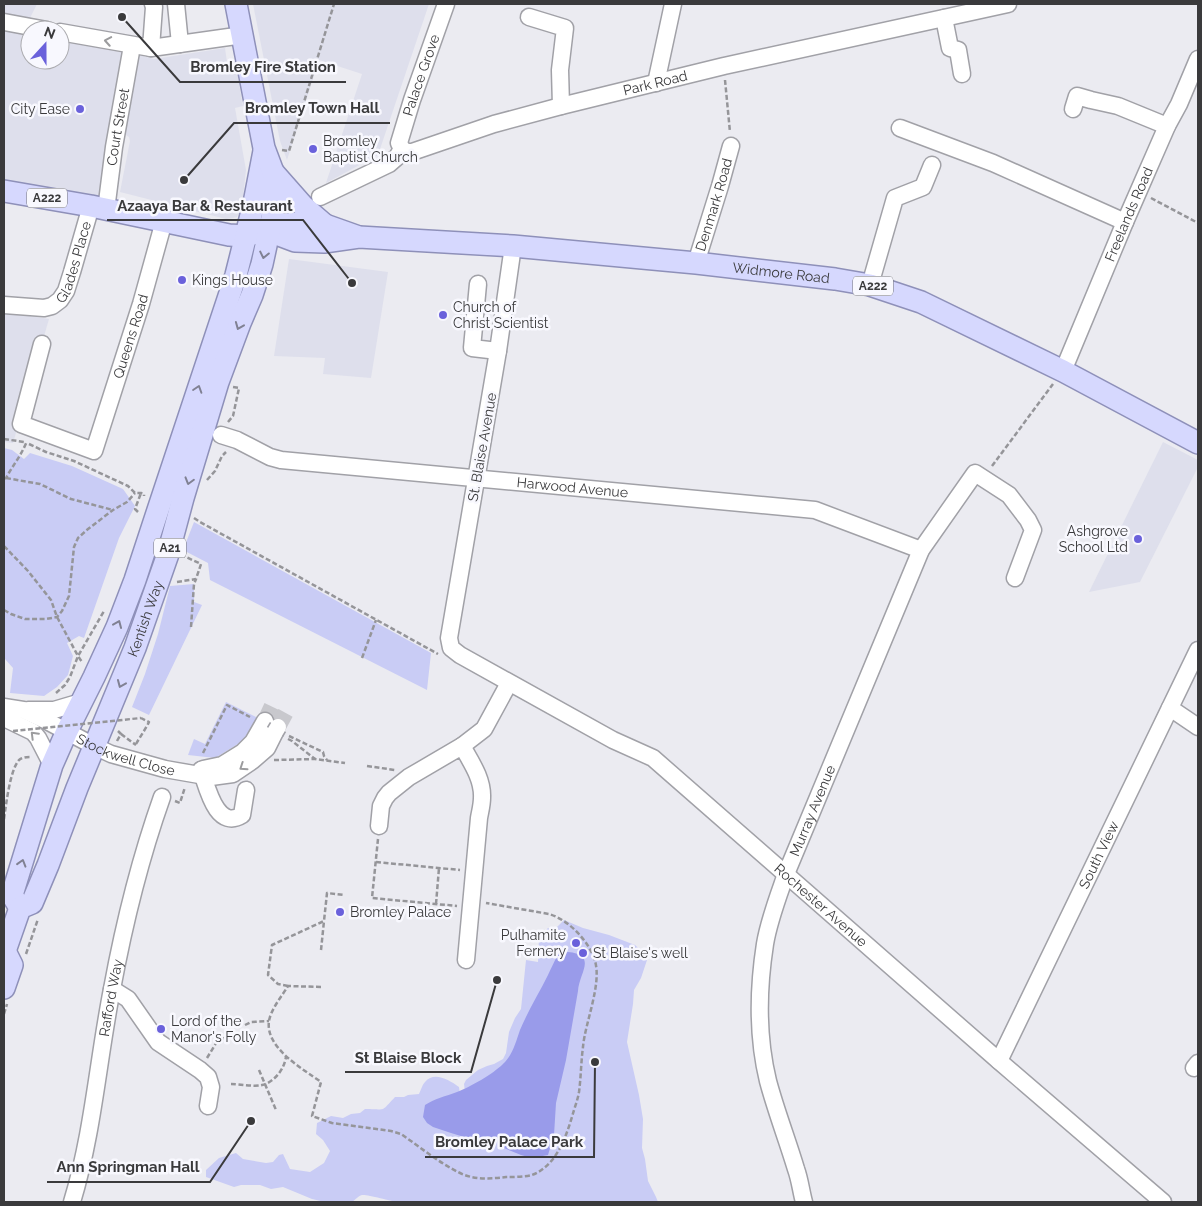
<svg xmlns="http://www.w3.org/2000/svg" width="1202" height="1206" font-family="Raleway,sans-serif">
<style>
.built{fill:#dedfec}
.green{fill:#c9ccf5}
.water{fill:#999bea}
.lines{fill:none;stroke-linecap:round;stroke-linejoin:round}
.minor-tunnel{stroke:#c8c8cd;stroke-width:16;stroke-dasharray:16 8;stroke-linecap:butt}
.minor-casing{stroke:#a1a1a7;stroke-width:19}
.major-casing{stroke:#8e90b9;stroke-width:24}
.path{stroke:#959599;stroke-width:2.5;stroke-dasharray:5 2.5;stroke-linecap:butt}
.minor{stroke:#fff;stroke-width:16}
.major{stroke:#d6d8fe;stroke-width:21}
.minor-bridge-casing{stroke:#a1a1a7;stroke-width:19;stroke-linecap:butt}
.path-bridge{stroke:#959599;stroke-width:2.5;stroke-dasharray:5 2.5;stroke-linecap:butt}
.minor-bridge{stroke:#fff;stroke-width:16}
.oneway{stroke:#9c9c9e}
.oneway2{stroke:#808193}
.poi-dot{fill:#6a61db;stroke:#f8f8fe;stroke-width:2}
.labels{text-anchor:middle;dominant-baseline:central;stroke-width:5;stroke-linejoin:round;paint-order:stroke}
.shield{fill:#f8f8fe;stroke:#737376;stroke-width:1}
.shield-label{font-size:12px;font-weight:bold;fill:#3a3a3c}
.street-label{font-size:14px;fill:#3a3a3c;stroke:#f8f8fe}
.poi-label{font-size:14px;fill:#3a3a3c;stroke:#f8f8fe;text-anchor:start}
.leader{fill:none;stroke:#3a3a3c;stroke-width:2}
.callout-dot{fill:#3a3a3c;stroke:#f8f8fe;stroke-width:2}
.callout-label{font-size:15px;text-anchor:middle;font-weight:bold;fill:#3a3a3c;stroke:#f8f8fe;stroke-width:5;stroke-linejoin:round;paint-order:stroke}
</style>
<rect width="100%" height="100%" fill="#ebebf1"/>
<!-- built -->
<g class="built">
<polygon points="4,4 37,4 30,18 4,13"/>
<polygon points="253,4 429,4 378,155 326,183 362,74 319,60 287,160 280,141"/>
<polygon points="4,29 30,33 30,60 60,60 60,38 124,48 100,198 4,182"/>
<polygon points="225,48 227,62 235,61 243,106 235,108 246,170 243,197 239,213 237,217 233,218 226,219 120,192 130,141 129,137 123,133 135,54 154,59"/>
<polygon points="289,259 388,272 371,378 323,374 325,358 274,356"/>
<polygon points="4,312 49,319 13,443 4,442"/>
<polygon points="1163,442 1198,460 1198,467 1140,582 1089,592"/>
</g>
<!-- green -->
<g class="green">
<polygon points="4,448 12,450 24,459 30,453 72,466 123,489 135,506 119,538 84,638 79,636 67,643 73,656 68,675 57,687 44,696 10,693 13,668 5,659 4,658"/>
<polygon points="194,522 431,653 427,690 210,580 208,563 183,550"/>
<polygon points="194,584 194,602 202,605 149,715 132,707 145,674 158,634 170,586"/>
<polygon points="226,702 258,718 245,738 238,744 215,758 188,755 194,739 205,744"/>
<path d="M564,920l19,8 26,7 26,10 13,12 -7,21 -7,12 -1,14 -6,38 12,53 4,24 -1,29 3,11 3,22 8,16 2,5h-261c-6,-1 -31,-8 -35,-7 -4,1 -7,5 -10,7h-27l-13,-3 -29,-12 -12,2 -11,-4h-19l-7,2 -28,-10v-7l13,-12 17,-5 7,6 23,4 7,-1 6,-7 4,-1 7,15 20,3 14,-9 6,-12 -7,-11 -7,-6 1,-11 14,-7 12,2 8,-4 9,-1 5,-4c22,0 15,4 30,-12h9l4,-2 11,-1c2,-4 3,-9 6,-12 9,-11 24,-2 34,5l1,7 -3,12 -16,9c4,6 19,15 27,16 7,1 14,-5 23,-3 9,2 18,6 25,11 8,7 7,10 18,14l7,-4 4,-5 6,-31 4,-35 5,-11 -1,-7 4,-13 -1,-8 7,-16v-7l4,-11 -1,-9 7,-27 -2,-7 -10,1 -14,18 -17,32 -1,25 -3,7 -21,31 -4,7c-17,7 -22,13 -42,9l-1,-8 2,-4 12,-10 9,-4 7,-2 9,-5 3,-6 3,-21 6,-14 6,-9 5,-49 12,2 1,-25 9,-9 7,1z"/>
</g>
<!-- water -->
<path class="water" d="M568,952c30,3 11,21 10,39l-12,69 -10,43 -2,32 -6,20 -16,3 -11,-3 -17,-7 -3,-8 -15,-4 -12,4 -23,-7 -18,-6 -6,-4 -4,-6 2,-12c9,-6 21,-9 32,-13 13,-5 36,-18 46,-28 10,-9 13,-23 17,-34 8,-19 19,-37 28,-55 4,-8 6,-14 11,-21z"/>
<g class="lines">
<!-- minor-tunnel -->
<g class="minor-tunnel">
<polyline points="265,721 272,706"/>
<polyline points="278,727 286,712"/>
</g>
<defs>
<g id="minor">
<polyline points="176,4 180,44"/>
<polyline points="529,17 565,28 560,70 561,106"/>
<polyline points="944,18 950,48 958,50 962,74"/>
<polyline points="4,22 47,30"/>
<polyline points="60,32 151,48 243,35"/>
<polyline points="151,48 154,7 153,4"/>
<polyline points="656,83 673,4"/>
<polyline points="1073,109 1077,96 1091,100 1118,106 1167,126"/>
<polyline points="900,128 993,163 1125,222"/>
<path id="s1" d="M402,149l4,3h6l82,-28 67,-18 163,-40 284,-62"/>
<path id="s2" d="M402,149l-3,-6 13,-43 34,-96"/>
<polyline points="320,197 389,164 397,157 402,149"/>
<path id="s3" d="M106,210l8,-63 18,-101"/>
<path id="s4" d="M513,246l-15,105 -49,287 2,10 9,7 153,85 40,18 346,303 164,141"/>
<path id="s5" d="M696,263l24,-77 11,-40"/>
<polyline points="478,284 472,348 498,351"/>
<polyline points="870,285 895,198 923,187 932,165"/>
<path id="s6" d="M4,305l40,3 8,-2 8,-6 6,-9 6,-19 19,-66"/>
<path id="s7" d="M42,344l-21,80 73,27 47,-147 23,-83"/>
<path id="s8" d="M1063,371l62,-149 42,-96 12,-22 19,-45"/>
<path id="s9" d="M221,435l16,5 33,17 11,3 534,50 106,40"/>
<path id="s10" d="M4,707l19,3 24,11 47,25 17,8 54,15 46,8 22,-3 19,-13 15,-13 8,-16"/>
<polyline points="1170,708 1198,727"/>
<polyline points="28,710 54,710 81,702"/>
<polyline points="4,718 33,732 38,738 52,765"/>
<polyline points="462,746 484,729 509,683"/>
<polyline points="203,769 222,765 243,752 253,742 265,721"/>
<path d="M201,770c6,16 15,61 41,45l4,-25"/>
<path d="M379,826l2,-20 4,-8 4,-5 20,-16 53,-31c9,16 21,33 20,52 0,7 -2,14 -3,20l-13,142"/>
<polyline points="112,989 128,999 158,1042 200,1070 208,1077 211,1087 208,1106"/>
<path id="s11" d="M999,1061l199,-411"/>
<polyline points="1194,1068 1198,1063"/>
<path id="s12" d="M72,1202c21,-69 26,-142 40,-213 12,-65 28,-130 50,-192"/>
<path id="s13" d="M804,1202c-3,-11 -4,-22 -8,-33 -9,-30 -20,-58 -28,-88 -11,-45 -10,-92 -3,-137 4,-24 13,-47 21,-70l135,-324 54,-77 34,22 19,25 5,10 -18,48"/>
</g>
<g id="major">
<polyline points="273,172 303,206 325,225"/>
<polyline points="4,191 91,206 229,235 246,236 286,224 303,223 325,225 356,236"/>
<path id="s14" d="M270,229l9,6 16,6 29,1 35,-5 154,9 183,17 139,16 35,6 51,17 142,69 135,72"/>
<polyline points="20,908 12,895 52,765 67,731 94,677 117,627 135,580 158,510 236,275 254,203 264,151"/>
<path id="s15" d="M4,952l1,-1 15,-43 12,-5 16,-38 29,-77 58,-140 33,-94 15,-56 35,-116 22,-59 12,-28 10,-31 13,-60v-19l-2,-13 -9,-24 -28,-144"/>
<polyline points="4,988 12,965 5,951"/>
</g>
</defs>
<!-- minor casing -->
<use href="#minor" class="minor-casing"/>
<!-- major casing -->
<use href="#major" class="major-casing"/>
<!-- path -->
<g class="path">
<polyline points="725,80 730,132"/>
<polyline points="282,150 289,151 334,4"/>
<polyline points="1151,198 1198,223"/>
<polyline points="228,422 233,416 239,388 233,387"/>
<polyline points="4,439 24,442"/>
<polyline points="29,444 46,452 74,461 128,486 135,493 141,493 144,494 144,496"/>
<polyline points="992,466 1053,384"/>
<polyline points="6,478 40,484 71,499 113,510"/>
<path d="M4,479l2,-1c7,-13 15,-22 21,-37"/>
<polyline points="207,480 215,471 222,456 226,452"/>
<polyline points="138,512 135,509 141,493"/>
<polyline points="194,518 200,522 438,654"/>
<polyline points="4,546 28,571 51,600 57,617 78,656 82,662"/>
<polyline points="177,582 196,579 201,564 184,556"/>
<polyline points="4,610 11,614 25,619 46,619 57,617 62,611 69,596 74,547 78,538 88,529 113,510 127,502 135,493"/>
<polyline points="191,627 194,584 196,579"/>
<polyline points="362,658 376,620"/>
<polyline points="56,693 65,685 70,677 78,656 104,611"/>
<polyline points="121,734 136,745"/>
<polyline points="289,736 323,752 324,756 327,760"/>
<polyline points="288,739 292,741 315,759"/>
<polyline points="117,741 121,734 118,731"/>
<path d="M136,744c4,-7 9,-14 13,-22l-8,-4"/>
<polyline points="203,753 227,705 250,717"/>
<polyline points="274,760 315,759 345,763"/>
<polyline points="367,766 395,770"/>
<polyline points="175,801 180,803 185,787"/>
<path d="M4,819c2,-14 6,-49 15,-59 4,-3 8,-3 12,-3"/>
<polyline points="378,839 372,898 457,906"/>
<polyline points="376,862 460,870"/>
<polyline points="436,904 439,868"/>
<polyline points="321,950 324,921"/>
<polyline points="26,954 38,919"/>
<polyline points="288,986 278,984 268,975 272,945 324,921 327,893 344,895"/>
<path d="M321,987l-33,-1c-6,10 -17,23 -19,35 -4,27 34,48 52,61l-9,34 20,7 59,8 10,3c19,13 37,28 57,38 14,8 32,7 48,5 8,0 19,0 26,-2 26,-10 35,-41 42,-65 2,-6 4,-12 5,-18 2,-15 2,-30 4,-45 2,-24 19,-63 12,-86 -6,-20 -26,-41 -46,-47l-63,-11"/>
<polyline points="4,1014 7,1004"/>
<polyline points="245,1025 251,1022 269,1021"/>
<polyline points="207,1058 218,1040 236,1035"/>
<polyline points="259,1070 276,1110"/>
<path d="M231,1084c8,0 23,3 31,1 13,-3 23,-17 24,-29"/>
</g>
<!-- minor -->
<use href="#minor" class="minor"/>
<!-- major -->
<use href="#major" class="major"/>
<defs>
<polyline id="minor-bridge" points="275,732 278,727"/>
</defs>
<!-- minor-bridge casing -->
<use href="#minor-bridge" class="minor-bridge-casing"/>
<!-- path-bridge -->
<polyline class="path-bridge" points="13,731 141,718"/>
<!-- minor-bridge -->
<use href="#minor-bridge" class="minor-bridge"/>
</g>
<!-- one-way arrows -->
<defs><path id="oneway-chevron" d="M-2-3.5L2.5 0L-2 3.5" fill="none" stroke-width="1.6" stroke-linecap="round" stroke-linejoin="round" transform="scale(1.25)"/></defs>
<g class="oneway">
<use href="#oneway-chevron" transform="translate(108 41) rotate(-170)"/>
<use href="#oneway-chevron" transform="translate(34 735) rotate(-135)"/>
<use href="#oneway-chevron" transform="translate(243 767) rotate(146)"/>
</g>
<g class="oneway2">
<use href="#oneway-chevron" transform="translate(264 255) rotate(102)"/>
<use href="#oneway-chevron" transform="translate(239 326) rotate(112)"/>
<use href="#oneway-chevron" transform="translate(198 389) rotate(-72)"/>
<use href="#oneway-chevron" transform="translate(189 481) rotate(106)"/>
<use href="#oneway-chevron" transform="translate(118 624) rotate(-67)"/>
<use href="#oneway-chevron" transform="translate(121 684) rotate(113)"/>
<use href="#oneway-chevron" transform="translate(22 863) rotate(-73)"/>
</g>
<!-- markers -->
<g class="poi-dot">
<circle cx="80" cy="109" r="5"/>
<circle cx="313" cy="149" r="5"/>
<circle cx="182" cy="280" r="5"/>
<circle cx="443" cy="315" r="5"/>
<circle cx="1138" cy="539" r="5"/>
<circle cx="340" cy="912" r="5"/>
<circle cx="576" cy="943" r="5"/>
<circle cx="583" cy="953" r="5"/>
<circle cx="161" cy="1029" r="5"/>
</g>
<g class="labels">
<!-- shield labels -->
<g class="shield">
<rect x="27" y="188.5" width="40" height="19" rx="4"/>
<rect x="853" y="276.5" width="40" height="19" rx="4"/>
<rect x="154" y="538.5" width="32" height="19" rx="4"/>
</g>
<g class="shield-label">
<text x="47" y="198">A222</text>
<text x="873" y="286">A222</text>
<text x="170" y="548">A21</text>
</g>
<!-- street labels -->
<g class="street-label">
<text stroke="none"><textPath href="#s2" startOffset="78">Palace Grove</textPath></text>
<text stroke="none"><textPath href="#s1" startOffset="264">Park Road</textPath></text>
<text stroke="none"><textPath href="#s3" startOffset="84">Court Street</textPath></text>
<text stroke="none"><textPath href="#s5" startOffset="61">Denmark Road</textPath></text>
<text stroke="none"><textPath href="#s8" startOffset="170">Freelands Road</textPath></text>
<text stroke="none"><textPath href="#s6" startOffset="99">Glades Place</textPath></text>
<text stroke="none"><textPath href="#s14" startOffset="516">Widmore Road</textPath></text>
<text stroke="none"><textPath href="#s7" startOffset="281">Queens Road</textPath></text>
<text transform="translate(482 447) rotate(-80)">St. Blaise Avenue</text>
<text stroke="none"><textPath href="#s9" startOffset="358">Harwood Avenue</textPath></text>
<text stroke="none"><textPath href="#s15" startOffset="366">Kentish Way</textPath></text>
<text stroke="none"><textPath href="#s10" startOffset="132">Stockwell Close</textPath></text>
<text stroke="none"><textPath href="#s13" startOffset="406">Murray Avenue</textPath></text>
<text stroke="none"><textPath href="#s11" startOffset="229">South View</textPath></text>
<text stroke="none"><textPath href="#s4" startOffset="861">Rochester Avenue</textPath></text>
<text stroke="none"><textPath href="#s12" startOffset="208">Rafford Way</textPath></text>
</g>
<!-- poi labels -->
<g class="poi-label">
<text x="70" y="109" text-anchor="end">City Ease</text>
<text x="323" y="141">Bromley<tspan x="323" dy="16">Baptist Church</tspan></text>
<text x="192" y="280">Kings House</text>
<text x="453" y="307">Church of<tspan x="453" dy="16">Christ Scientist</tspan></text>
<text x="1128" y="531" text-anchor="end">Ashgrove<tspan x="1128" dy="16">School Ltd</tspan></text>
<text x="350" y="912">Bromley Palace</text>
<text x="566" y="935" text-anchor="end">Pulhamite<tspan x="566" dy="16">Fernery</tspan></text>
<text x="593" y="953">St Blaise's well</text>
<text x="171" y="1021">Lord of the<tspan x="171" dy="16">Manor's Folly</tspan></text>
</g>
</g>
<!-- callouts -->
<path class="leader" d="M122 17L180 82H346M184 180L234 123H390M352 283L303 220H107M497 980L471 1072H345M595 1062L594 1157H425M251 1121L210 1182H47"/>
<g class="callout-dot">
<circle cx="122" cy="17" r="5"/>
<circle cx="184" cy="180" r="5"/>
<circle cx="352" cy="283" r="5"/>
<circle cx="497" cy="980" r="5"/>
<circle cx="595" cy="1062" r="5"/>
<circle cx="251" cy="1121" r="5"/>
</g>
<g class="callout-label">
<text x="263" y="72">Bromley Fire Station</text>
<text x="312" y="113">Bromley Town Hall</text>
<text x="205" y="211">Azaaya Bar &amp; Restaurant</text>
<text x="408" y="1063">St Blaise Block</text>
<text x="509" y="1147">Bromley Palace Park</text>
<text x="128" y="1172">Ann Springman Hall</text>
</g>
<!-- border -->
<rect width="1202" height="1206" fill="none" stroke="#3a3a3c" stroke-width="10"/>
<!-- north arrow -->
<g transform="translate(45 45) rotate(21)"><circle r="24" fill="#f8f8fe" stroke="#acacb0"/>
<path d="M0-4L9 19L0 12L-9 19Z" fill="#6a61db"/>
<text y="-8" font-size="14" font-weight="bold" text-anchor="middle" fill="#3a3a3c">N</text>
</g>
</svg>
